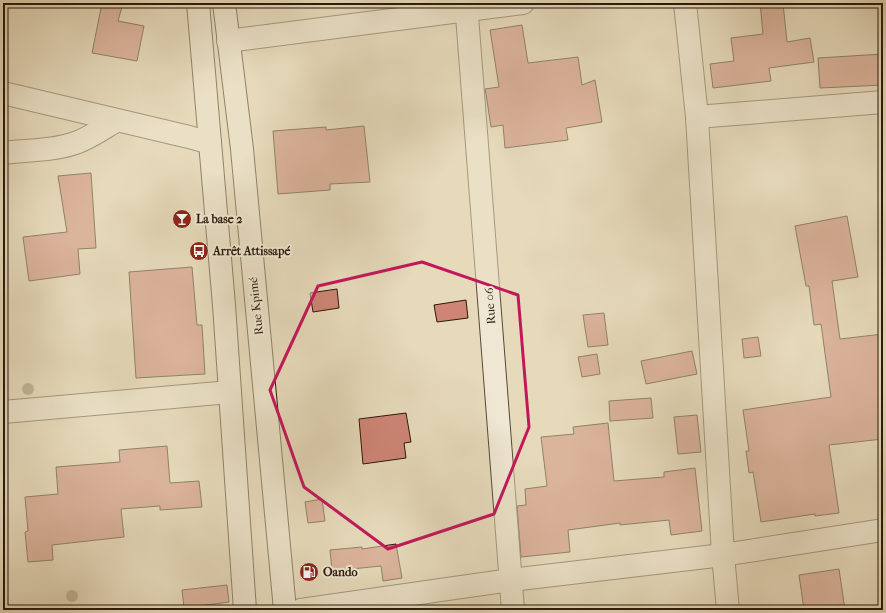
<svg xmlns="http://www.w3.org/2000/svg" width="886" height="613" font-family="'IM FELL French Canon',serif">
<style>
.building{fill:#ce8576;stroke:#291908}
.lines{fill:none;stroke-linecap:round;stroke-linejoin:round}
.minor-casing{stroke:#584935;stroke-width:24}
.secondary-casing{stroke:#291908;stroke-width:24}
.minor{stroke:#efe7d3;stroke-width:22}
.secondary{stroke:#efe7d3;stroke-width:22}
.tree{fill:#968b6f}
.marked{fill:none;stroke:#c2185b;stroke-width:3;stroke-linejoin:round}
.labels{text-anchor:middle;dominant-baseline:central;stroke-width:4;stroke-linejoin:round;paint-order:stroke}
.poi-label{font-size:12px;font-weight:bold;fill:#291908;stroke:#efe7d3;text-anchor:start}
.street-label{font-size:12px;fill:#291908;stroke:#efe7d3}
</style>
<rect width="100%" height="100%" fill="#e6dabb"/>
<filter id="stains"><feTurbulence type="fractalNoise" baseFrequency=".005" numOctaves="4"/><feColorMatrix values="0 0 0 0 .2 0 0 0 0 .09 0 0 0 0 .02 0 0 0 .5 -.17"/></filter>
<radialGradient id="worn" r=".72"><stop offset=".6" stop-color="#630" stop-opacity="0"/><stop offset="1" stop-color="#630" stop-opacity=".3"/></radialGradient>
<!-- building -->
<g class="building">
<polygon points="102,3 123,3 118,21 144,26 137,61 92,53"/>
<polygon points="760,3 783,3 787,42 810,38 814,62 769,68 771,81 713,88 710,64 734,61 731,38 763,34"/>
<polygon points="522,25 528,63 578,57 582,85 595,80 602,122 566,128 568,140 505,148 503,125 491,127 486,94 485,89 499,87 490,30"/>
<polygon points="883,54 883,85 820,88 818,58"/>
<polygon points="364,126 370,182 330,184 330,190 278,194 273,131 326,127 326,130"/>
<polygon points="91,173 96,248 78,249 80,274 29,281 23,237 67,232 58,176"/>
<polygon points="847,216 858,277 832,281 840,339 883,334 883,439 829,445 839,513 815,516 815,514 761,522 753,472 749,473 746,451 749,451 743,410 831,397 821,324 814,325 809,286 806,286 795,226"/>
<polygon points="192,267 197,325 202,325 205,374 136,378 129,272"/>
<polygon points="337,289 339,308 313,312 310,293"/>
<polygon points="466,300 468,318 437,322 434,305"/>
<polygon points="604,313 608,345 588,347 583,315"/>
<polygon points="758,337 761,356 744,358 742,339"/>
<polygon points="692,351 697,374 646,384 641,361"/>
<polygon points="597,354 600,374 582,377 578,357"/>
<polygon points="651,398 653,418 610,421 609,401"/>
<polygon points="406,413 411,442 404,443 406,458 363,464 359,419"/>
<polygon points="697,415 701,452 678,454 674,417"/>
<polygon points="608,423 614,481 664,477 664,472 695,468 702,531 671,535 669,520 620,525 620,523 568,530 570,552 521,557 517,506 526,505 525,489 547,486 541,437 574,434 573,427"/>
<polygon points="167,446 170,483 199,481 202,507 160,510 160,506 121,509 124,537 52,545 53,560 28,562 25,532 28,531 25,497 58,494 56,467 120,462 119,450"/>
<polygon points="322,499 325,521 308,523 305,502"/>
<polygon points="396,544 402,578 383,581 381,566 332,571 330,550 362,547 362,549"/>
<polygon points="839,569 845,610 804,610 799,575"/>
<polygon points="227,585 229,602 184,608 182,590"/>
</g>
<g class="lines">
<defs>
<g id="minor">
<polyline points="466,3 513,610"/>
<polyline points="685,3 697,117 723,555 728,610"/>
<polyline points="228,41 523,3"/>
<polyline points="3,93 189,137 210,143"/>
<polyline points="697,117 883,102"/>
<path d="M3,153c24,-3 52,-2 75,-11 13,-5 26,-14 38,-21"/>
<polyline points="3,412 230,392"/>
<polyline points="301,610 511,580 723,555 883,530"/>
</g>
<g id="secondary">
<polyline points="198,3 224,305 245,610"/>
<polyline points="224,3 242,149 285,610"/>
</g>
</defs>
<!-- minor casing -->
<use href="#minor" class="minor-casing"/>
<!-- secondary casing -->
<use href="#secondary" class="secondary-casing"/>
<!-- minor -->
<use href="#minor" class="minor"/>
<!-- secondary -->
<use href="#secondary" class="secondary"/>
</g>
<!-- trees -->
<g class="tree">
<circle cx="28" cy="389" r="6"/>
<circle cx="72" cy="596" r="6"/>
</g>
<!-- marked area -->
<path d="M0 0H886V613H0ZM422,262l96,33 11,132 -35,87 -106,35 -84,-62 -34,-97 48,-104z" fill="#e6dabb" fill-opacity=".55" fill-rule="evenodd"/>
<path class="marked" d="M422,262l96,33 11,132 -35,87 -106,35 -84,-62 -34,-97 48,-104z"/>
<!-- icons -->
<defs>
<symbol id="bar-disc" viewBox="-11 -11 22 22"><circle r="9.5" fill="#8f2418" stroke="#efe7d3"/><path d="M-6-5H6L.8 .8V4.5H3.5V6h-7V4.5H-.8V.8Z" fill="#fff"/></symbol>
<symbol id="bus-disc" viewBox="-11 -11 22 22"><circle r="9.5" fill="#8f2418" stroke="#efe7d3"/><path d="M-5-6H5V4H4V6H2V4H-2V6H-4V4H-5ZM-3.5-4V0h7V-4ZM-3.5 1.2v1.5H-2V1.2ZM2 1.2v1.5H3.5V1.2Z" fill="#fff"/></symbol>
<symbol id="fuel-disc" viewBox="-11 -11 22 22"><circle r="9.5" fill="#8f2418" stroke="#efe7d3"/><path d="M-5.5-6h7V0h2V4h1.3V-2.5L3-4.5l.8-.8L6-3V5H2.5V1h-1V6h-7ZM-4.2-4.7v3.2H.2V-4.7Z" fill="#fff"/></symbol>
</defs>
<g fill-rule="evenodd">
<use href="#bar-disc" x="171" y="208" width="22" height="22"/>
<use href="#bus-disc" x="188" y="240" width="22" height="22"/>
<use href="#fuel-disc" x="298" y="561" width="22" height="22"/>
</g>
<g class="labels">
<!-- poi labels -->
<g class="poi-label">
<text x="196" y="219">La base 2</text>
<text x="213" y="251">Arrêt Attissapé</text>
<text x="323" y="572">Oando</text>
</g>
<!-- street labels -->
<g class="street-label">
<text transform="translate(256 306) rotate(-96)">Rue Kpimé</text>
<text transform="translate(490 306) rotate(-94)">Rue 06</text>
</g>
</g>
<!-- margin -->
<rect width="886" height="613" fill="none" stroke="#e6dabb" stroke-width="16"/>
<rect x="4" y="4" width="878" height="605" fill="none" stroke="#291908" stroke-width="2"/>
<rect x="8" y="8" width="870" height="597" fill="none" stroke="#291908"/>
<rect width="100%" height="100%" filter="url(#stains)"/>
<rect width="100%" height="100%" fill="url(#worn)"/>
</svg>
